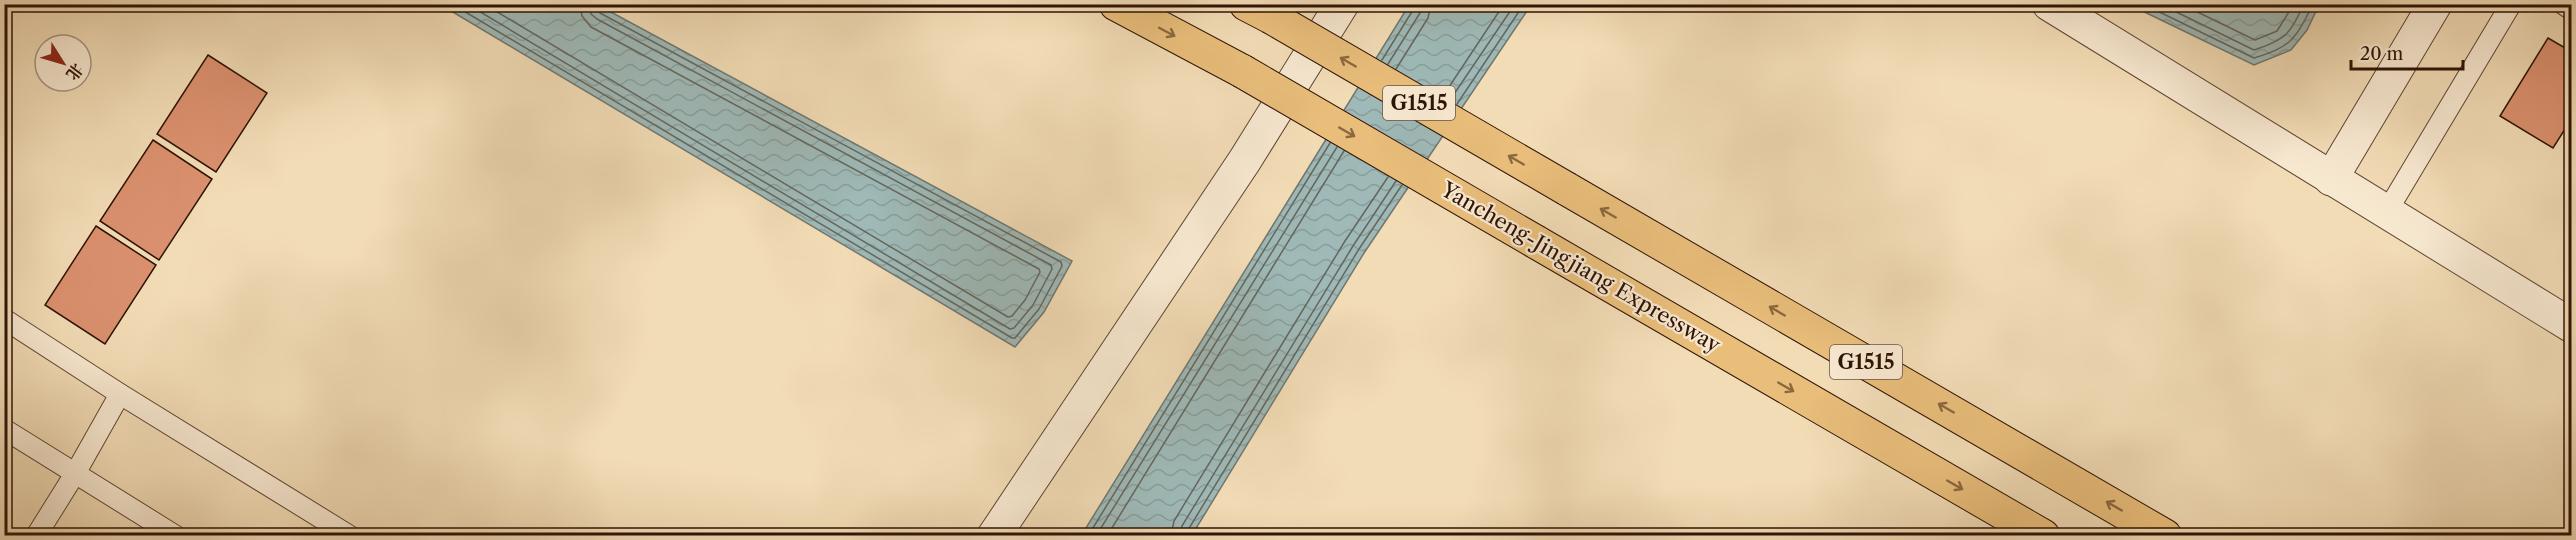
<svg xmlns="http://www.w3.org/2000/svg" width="2576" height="540" font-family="'Libre Caslon Text','Noto Serif SC',serif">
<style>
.water{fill:url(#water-waves);stroke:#717770;stroke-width:1.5}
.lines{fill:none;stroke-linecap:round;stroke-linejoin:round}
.shore{stroke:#66665e;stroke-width:1.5}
.building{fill:#db916f;stroke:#2e1306;stroke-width:1.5}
.service-casing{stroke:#5f4532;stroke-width:22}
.minor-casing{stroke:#5f4532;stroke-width:35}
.motorway-casing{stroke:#2e1306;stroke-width:35}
.service{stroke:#f7e8d0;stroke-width:20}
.minor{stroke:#f7e8d0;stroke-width:33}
.motorway{stroke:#e9be7b;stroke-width:33}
.motorway-bridge-casing{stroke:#2e1306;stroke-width:35;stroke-linecap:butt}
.motorway-bridge{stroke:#e9be7b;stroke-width:33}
.oneway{stroke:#8c6840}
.labels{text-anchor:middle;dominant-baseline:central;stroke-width:4.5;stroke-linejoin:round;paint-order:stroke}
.shield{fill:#f7e8d0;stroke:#6a5343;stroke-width:1.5}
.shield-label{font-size:20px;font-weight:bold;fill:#2e1306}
.street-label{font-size:21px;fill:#2e1306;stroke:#f7e8d0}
</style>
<defs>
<pattern id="water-waves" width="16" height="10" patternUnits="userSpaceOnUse" patternTransform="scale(1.5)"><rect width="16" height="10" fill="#9eb9b7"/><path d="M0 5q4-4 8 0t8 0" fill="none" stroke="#889e9c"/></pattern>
</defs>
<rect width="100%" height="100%" fill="#f2dcb6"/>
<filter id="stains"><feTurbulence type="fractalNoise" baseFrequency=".00333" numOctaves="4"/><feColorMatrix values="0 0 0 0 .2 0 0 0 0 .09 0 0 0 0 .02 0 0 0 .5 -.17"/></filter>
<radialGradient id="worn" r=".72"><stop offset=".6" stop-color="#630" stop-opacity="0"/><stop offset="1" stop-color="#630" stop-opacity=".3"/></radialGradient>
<!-- water -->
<g class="water">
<polygon points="441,5 598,5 1072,261 1044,312 1015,347"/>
<polygon points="1409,5 1531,5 1364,253 1192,535 1081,536"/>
<polygon points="2130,5 2319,5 2307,30 2291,50 2254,65"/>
</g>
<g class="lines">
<!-- shore -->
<g class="shore">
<polyline points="452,4 1012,338 1015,338 1039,309 1062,266 1061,262 600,13 596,4"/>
<polyline points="467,4 1010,329 1014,328 1033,305 1052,269 1051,265 597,19 591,14 589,4"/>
<polyline points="484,4 1008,317 1012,316 1025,300 1040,272 1039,269 591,27 582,16 580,4"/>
<path d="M2143,4l111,54c38,-12 41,-18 59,-54"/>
<path d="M2160,4l94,46c33,-11 35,-15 50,-46"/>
<polyline points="2181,4 2255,40 2277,31 2294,4"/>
<polyline points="1382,60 1413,10 1414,4"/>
<polyline points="1388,64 1420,13 1422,4"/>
<polyline points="1396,69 1428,18 1431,4"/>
<polyline points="1443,96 1504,4"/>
<polyline points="1450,100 1515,4"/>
<polyline points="1457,104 1524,4"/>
<polyline points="1088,536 1330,143"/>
<polyline points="1096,536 1337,147"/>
<polyline points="1107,536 1344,151"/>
<polyline points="1171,536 1174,521 1345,241 1388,177"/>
<polyline points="1180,536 1182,526 1353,246 1396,181"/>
<polyline points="1187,536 1188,530 1359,249 1402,185"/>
</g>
</g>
<!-- building -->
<g class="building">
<polygon points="2548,38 2572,52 2572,118 2553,148 2500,116"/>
<polygon points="208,55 267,93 216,172 157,134"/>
<polygon points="153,140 212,179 159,260 100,221"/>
<polygon points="96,226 156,265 105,344 45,305"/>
</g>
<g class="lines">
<defs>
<g id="service">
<polyline points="2563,4 2572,10"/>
<polyline points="2386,213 2511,4"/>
<polyline points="4,319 120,394 350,536"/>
<polyline points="4,429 176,536"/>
<polyline points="36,536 76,472 120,394"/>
</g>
<g id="minor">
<polyline points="2049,4 2572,326"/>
<polyline points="2331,179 2435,4"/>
<polyline points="994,536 1245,160 1342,4"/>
</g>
<g id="motorway">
<polyline points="1116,4 1242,71"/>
<polyline points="1246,4 1271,17"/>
<polyline points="1567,189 2165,536"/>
<polyline points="1536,242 2043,536"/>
</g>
</defs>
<!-- service casing -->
<use href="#service" class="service-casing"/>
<!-- minor casing -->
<use href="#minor" class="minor-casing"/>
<!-- motorway casing -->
<use href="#motorway" class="motorway-casing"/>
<!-- service -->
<use href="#service" class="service"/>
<!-- minor -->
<use href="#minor" class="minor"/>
<!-- motorway -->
<use href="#motorway" class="motorway"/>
<defs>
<g id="motorway-bridge">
<polyline points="1271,17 1567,189"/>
<polyline points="1242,71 1536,242"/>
</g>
</defs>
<!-- motorway-bridge casing -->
<use href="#motorway-bridge" class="motorway-bridge-casing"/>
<!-- motorway-bridge -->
<use href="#motorway-bridge" class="motorway-bridge"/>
</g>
<!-- one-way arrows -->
<defs><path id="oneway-shaft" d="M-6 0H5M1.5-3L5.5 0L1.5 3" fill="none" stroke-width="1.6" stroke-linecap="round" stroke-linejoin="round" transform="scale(1.5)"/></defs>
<g class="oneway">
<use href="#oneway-shaft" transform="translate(1167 32) rotate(28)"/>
<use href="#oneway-shaft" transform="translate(1348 62) rotate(-150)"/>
<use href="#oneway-shaft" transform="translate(1347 132) rotate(30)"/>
<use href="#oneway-shaft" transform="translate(1516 160) rotate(-150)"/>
<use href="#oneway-shaft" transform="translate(1608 213) rotate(-150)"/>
<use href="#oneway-shaft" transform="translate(1777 311) rotate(-150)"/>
<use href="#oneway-shaft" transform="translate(1786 387) rotate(30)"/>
<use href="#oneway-shaft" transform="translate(1946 408) rotate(-150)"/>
<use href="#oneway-shaft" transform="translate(1955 485) rotate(30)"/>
<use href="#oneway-shaft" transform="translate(2114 506) rotate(-150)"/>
</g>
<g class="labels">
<!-- shield labels -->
<g class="shield">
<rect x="1383" y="86" width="72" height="34" rx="4.5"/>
<rect x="1830" y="345" width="72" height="34" rx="4.5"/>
</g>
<g class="shield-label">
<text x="1419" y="103">G1515</text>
<text x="1866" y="362">G1515</text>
</g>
<!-- street labels -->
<g class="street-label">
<text transform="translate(1581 267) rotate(30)">Yancheng-Jingjiang Expressway</text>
</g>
</g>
<!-- margin -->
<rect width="2576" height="540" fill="none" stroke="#f2dcb6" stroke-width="24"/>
<rect x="6" y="6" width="2564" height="528" fill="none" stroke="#2e1306" stroke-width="3"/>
<rect x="12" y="12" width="2552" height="516" fill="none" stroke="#2e1306" stroke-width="1.5"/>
<!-- north arrow -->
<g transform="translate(63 63) rotate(127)"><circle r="28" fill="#f7e8d0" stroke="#a7937f" stroke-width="1.5"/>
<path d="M0-4.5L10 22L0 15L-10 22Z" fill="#8f2418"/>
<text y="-9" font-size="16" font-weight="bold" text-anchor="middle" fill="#2e1306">北</text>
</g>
<!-- scale -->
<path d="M2351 60v9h112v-9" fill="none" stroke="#2e1306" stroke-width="3"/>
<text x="2360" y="60" font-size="18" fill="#2e1306" stroke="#f7e8d0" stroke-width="4.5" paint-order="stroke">20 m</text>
<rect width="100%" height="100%" filter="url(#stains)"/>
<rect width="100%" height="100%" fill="url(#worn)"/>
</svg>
